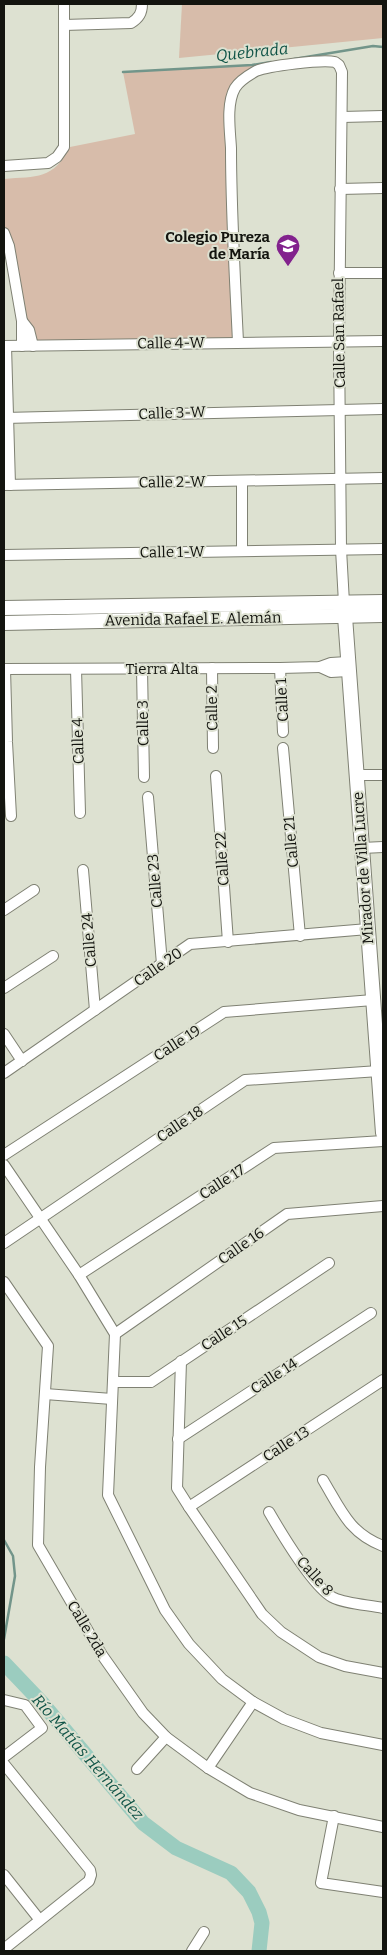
<svg xmlns="http://www.w3.org/2000/svg" width="387" height="1955" font-family="Bitter,serif">
<style>
.green{fill:#d7bcaa}
.lines{fill:none;stroke-linecap:round;stroke-linejoin:round}
.stream{stroke:#72958a;stroke-width:2.5}
.river{stroke:#9bccbf;stroke-width:15}
.street-casing{stroke:#7f8173;stroke-width:12}
.secondary-casing{stroke:#7f8173;stroke-width:16}
.street{stroke:#fff;stroke-width:10}
.secondary{stroke:#fff;stroke-width:14}
.labels{text-anchor:middle;dominant-baseline:central;stroke-width:4;stroke-linejoin:round;paint-order:stroke}
.poi-label{font-size:15px;font-weight:bold;fill:#13140f;stroke:#dde1d1;text-anchor:end}
.street-label{font-size:15px;fill:#13140f;stroke:#dde1d1}
.water-label{font-size:16px;font-style:italic;fill:#0f5346;stroke:#dde1d1}
</style>
<rect width="100%" height="100%" fill="#dde1d1"/>
<!-- green -->
<g class="green">
<polygon points="182,4 383,4 383,38 179,58"/>
<path d="M252,65l3,7 -23,22 6,248 -202,4 -12,-36 -20,-79v-52c33,-3 49,1 66,-32l65,-13 -12,-62z"/>
</g>
<g class="lines">
<!-- stream -->
<g class="stream">
<polyline points="294,59 373,46 383,47"/>
<polyline points="123,72 252,65 271,62"/>
<polyline points="4,1540 13,1556 15,1576 4,1639"/>
</g>
<!-- river -->
<polyline class="river" points="4,1663 43,1704 143,1823 176,1848 231,1873 249,1892 259,1912 262,1923 259,1951"/>
<defs>
<g id="street">
<path d="M64,25l67,-2c8,-5 11,-10 11,-19"/>
<polyline points="342,117 383,116"/>
<polyline points="4,166 48,163 57,157 64,147 64,4"/>
<polyline points="340,189 383,188"/>
<polyline points="4,233 9,246 22,321 22,346"/>
<polyline points="339,273 383,273"/>
<polyline points="22,321 29,330 33,346"/>
<path d="M238,342c-3,-64 -7,-129 -7,-194 -1,-18 -5,-44 4,-60 4,-7 14,-13 21,-17 12,-5 66,-12 79,-9l4,3 3,7 -3,271 2,206 3,54"/>
<polyline points="4,346 383,341"/>
<polyline points="6,346 10,485"/>
<polyline points="4,418 383,409"/>
<polyline points="242,481 242,550"/>
<polyline points="4,485 383,478"/>
<polyline points="4,555 383,549"/>
<polyline points="320,667 331,672 348,671"/>
<polyline points="212,668 213,748"/>
<polyline points="280,668 283,732"/>
<polyline points="4,669 280,668 320,667 331,663 347,662"/>
<polyline points="5,669 7,742 11,816"/>
<polyline points="76,669 80,813"/>
<polyline points="142,669 144,777"/>
<polyline points="283,748 300,936"/>
<polyline points="356,775 383,775"/>
<polyline points="216,776 228,942"/>
<polyline points="148,797 162,964"/>
<polyline points="362,848 383,847"/>
<polyline points="83,870 95,1010"/>
<polyline points="4,910 34,890"/>
<polyline points="4,988 53,956"/>
<polyline points="4,1034 22,1061"/>
<polyline points="4,1073 190,944 368,929"/>
<polyline points="4,1155 224,1012 373,1000"/>
<polyline points="4,1165 79,1275 115,1334 108,1495 165,1610 189,1644 222,1679 253,1702 284,1719 321,1733 383,1745"/>
<polyline points="4,1243 245,1080 379,1071"/>
<polyline points="79,1275 274,1148 383,1141"/>
<polyline points="4,1282 48,1346 40,1467 38,1545 102,1655 143,1713 166,1737 208,1768 250,1793 299,1810 383,1827"/>
<polyline points="115,1334 287,1214 383,1206"/>
<polyline points="181,1361 177,1488 189,1507 262,1614 281,1632 319,1657 345,1666 383,1673"/>
<polyline points="113,1382 151,1382 329,1263"/>
<polyline points="45,1394 112,1399"/>
<polyline points="178,1439 371,1313"/>
<path d="M323,1480c18,30 26,53 60,66"/>
<polyline points="189,1507 383,1380"/>
<path d="M269,1512c11,19 46,78 65,86 13,6 35,7 49,10"/>
<polyline points="4,1700 25,1705 42,1728 4,1757"/>
<polyline points="4,1764 90,1870 91,1875 89,1881 4,1949"/>
<polyline points="208,1768 253,1702"/>
<polyline points="137,1769 166,1737"/>
<polyline points="334,1816 321,1883 383,1892"/>
<polyline points="4,1875 39,1919"/>
<polyline points="192,1951 204,1932"/>
</g>
<g id="secondary">
<polyline points="344,603 383,1133"/>
<polyline points="4,608 383,602"/>
<polyline points="4,623 383,615"/>
</g>
</defs>
<!-- street casing -->
<use href="#street" class="street-casing"/>
<!-- secondary casing -->
<use href="#secondary" class="secondary-casing"/>
<!-- street -->
<use href="#street" class="street"/>
<!-- secondary -->
<use href="#secondary" class="secondary"/>
</g>
<!-- icons -->
<defs>
<symbol id="school-pin" viewBox="-11 -11 22 30"><path d="M0 17L-7.5 6A9.5 9.5 0 1 1 7.5 6Z" fill="#82228d" stroke="#dde1d1"/><path d="M0-5L7-2L0 1L-7-2ZM-4 1L0 2.5L4 1V4Q0 6-4 4Z" fill="#fff"/></symbol>
</defs>
<g fill-rule="evenodd">
<use href="#school-pin" x="274" y="232" width="28" height="38"/>
</g>
<g class="labels">
<!-- poi labels -->
<g class="poi-label">
<text x="270" y="237">Colegio Pureza<tspan x="270" dy="17">de María</tspan></text>
</g>
<!-- street labels -->
<g class="street-label">
<text transform="translate(339 333) rotate(-91)">Calle San Rafael</text>
<text transform="translate(171 343) rotate(-1)">Calle 4-W</text>
<text transform="translate(172 413) rotate(-2)">Calle 3-W</text>
<text transform="translate(172 482) rotate(-1)">Calle 2-W</text>
<text transform="translate(172 552) rotate(-1)">Calle 1-W</text>
<text transform="translate(193 619) rotate(-1)">Avenida Rafael E. Alemán</text>
<text x="162" y="669">Tierra Alta</text>
<text transform="translate(282 700) rotate(-93)">Calle 1</text>
<text transform="translate(212 708) rotate(-91)">Calle 2</text>
<text transform="translate(143 723) rotate(-91)">Calle 3</text>
<text transform="translate(78 741) rotate(-92)">Calle 4</text>
<text transform="translate(291 842) rotate(-95)">Calle 21</text>
<text transform="translate(222 859) rotate(-94)">Calle 22</text>
<text transform="translate(363 868) rotate(-94)">Mirador de Villa Lucre</text>
<text transform="translate(155 881) rotate(-95)">Calle 23</text>
<text transform="translate(89 940) rotate(-95)">Calle 24</text>
<text transform="translate(158 967) rotate(-35)">Calle 20</text>
<text transform="translate(177 1043) rotate(-33)">Calle 19</text>
<text transform="translate(180 1124) rotate(-34)">Calle 18</text>
<text transform="translate(222 1182) rotate(-33)">Calle 17</text>
<text transform="translate(241 1246) rotate(-35)">Calle 16</text>
<text transform="translate(224 1333) rotate(-33)">Calle 15</text>
<text transform="translate(274 1376) rotate(-33)">Calle 14</text>
<text transform="translate(286 1444) rotate(-33)">Calle 13</text>
<text transform="translate(315 1576) rotate(48)">Calle 8</text>
<text transform="translate(87 1629) rotate(59)">Calle 2da</text>
</g>
<!-- water labels -->
<g class="water-label">
<text transform="translate(252 52) rotate(-6)">Quebrada</text>
<text transform="translate(88 1757) rotate(49)">Río Matías Hernández</text>
</g>
</g>
<!-- border -->
<rect width="387" height="1955" fill="none" stroke="#13140f" stroke-width="10"/>
</svg>
